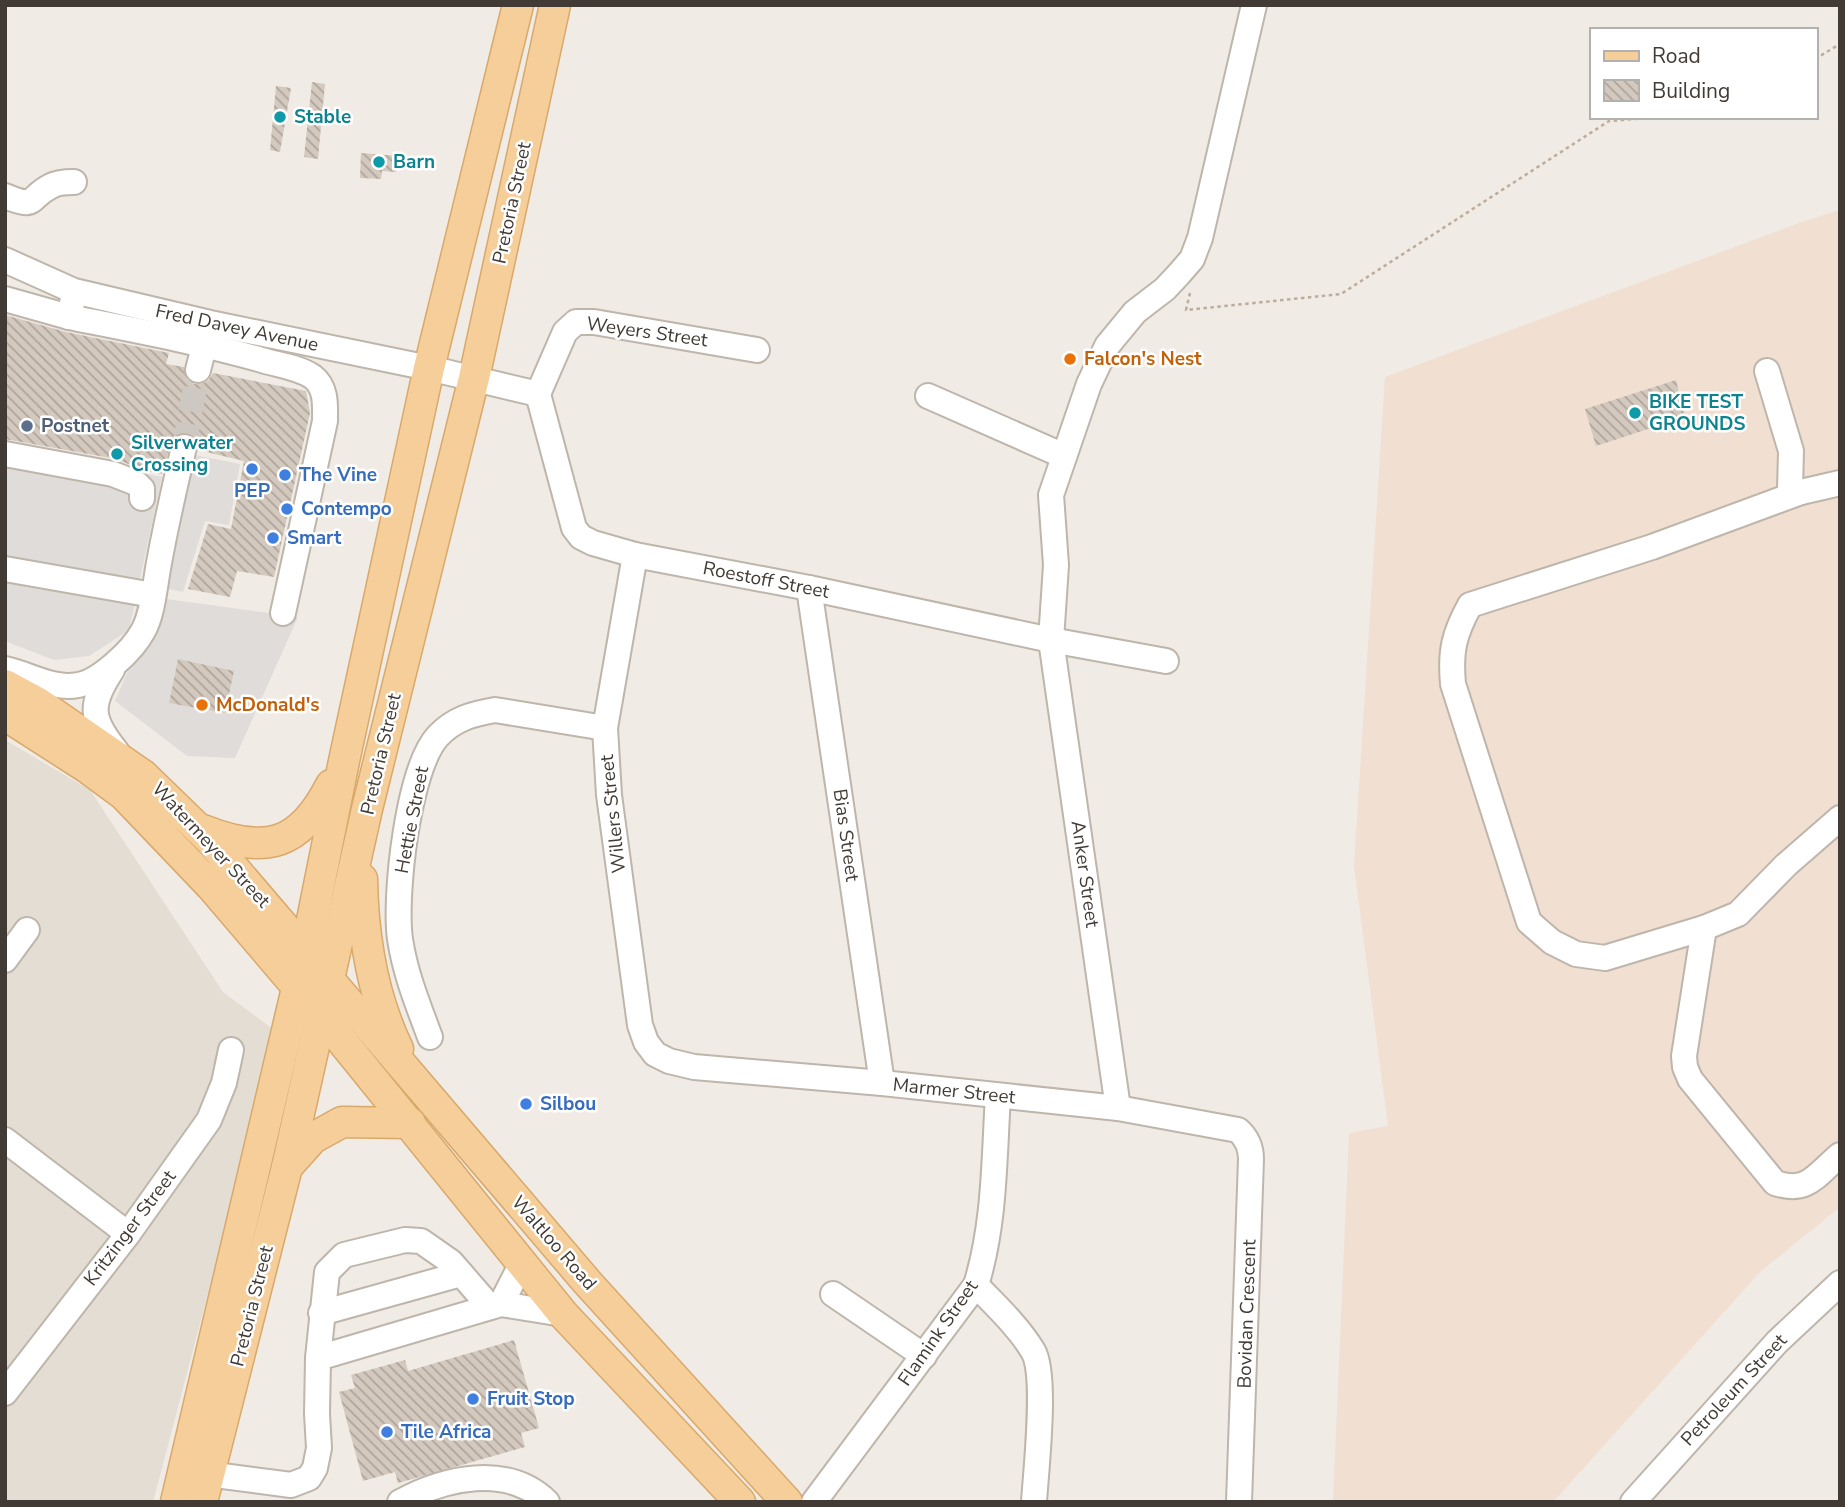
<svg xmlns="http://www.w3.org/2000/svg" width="1845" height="1507" font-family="'Nunito Sans',sans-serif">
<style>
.residential{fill:#e4ddd3}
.commercial{fill:#f1dfd1}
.parking{fill:#dfdcda}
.building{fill:url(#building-back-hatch)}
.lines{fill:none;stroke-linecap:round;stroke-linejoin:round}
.minor-tunnel{stroke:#cec8c2;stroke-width:24;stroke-dasharray:24 12;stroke-linecap:butt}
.minor-casing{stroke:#beb5ab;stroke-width:28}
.major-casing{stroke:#d8a96b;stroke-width:33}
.path{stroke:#bcac9b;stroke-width:2.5;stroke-dasharray:3.5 3.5;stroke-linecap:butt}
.minor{stroke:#fff;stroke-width:24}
.major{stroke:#f5ce9a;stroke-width:30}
.culture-dot{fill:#0f9aa8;stroke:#fff;stroke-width:2.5}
.food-dot{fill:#e8710a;stroke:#fff;stroke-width:2.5}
.service-dot{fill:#5c6f8a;stroke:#fff;stroke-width:2.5}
.shop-dot{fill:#3f7fe0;stroke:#fff;stroke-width:2.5}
.labels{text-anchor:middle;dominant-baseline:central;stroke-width:5;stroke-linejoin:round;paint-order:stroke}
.culture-label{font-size:19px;font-weight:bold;fill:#0d838f;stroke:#fff;text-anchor:start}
.street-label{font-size:19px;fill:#423b35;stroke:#fff}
.food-label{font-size:19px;font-weight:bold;fill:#c56008;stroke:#fff;text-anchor:start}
.service-label{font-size:19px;font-weight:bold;fill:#4e5e75;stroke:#fff;text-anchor:start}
.shop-label{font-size:19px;font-weight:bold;fill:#366cbe;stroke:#fff;text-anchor:start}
</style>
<defs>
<pattern id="building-back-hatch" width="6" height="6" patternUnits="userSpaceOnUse" patternTransform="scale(1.75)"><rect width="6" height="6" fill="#d4c9be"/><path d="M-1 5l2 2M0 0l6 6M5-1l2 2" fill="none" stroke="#aea49b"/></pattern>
</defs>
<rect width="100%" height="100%" fill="#f1ebe5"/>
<!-- residential -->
<polygon class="residential" points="5,740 90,790 223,992 277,1032 153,1502 5,1502"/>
<!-- commercial -->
<polygon class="commercial" points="1840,210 1840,1207 1760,1272 1553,1502 1333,1502 1349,1133 1388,1126 1354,866 1385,377 1802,222"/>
<!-- parking -->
<g class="parking">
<polygon points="5,445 162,477 129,630 89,656 54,660 5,641"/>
<polygon points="190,454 240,464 229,525 205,521 183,592 159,587"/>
<polygon points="159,598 298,617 235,758 187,756 115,701"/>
</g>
<!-- building -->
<g class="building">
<polygon points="312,82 325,84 318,159 304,157"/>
<polygon points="276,86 291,88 280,152 270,150"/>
<polygon points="361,153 398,156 396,172 382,171 381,179 360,178"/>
<polygon points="5,315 66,332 169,353 166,364 184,367 187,380 194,384 201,384 208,381 213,373 306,391 310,413 274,577 237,571 230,597 188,589 208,524 231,529 244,461 198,450 198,442 188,433 179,433 173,437 162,474 143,470 116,459 5,439"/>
<polygon points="1676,380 1685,417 1596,446 1585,409"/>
<polygon points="178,659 234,671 225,713 169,703"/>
<polygon points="514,1340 539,1428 521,1433 525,1447 398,1483 395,1472 363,1481 339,1392 355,1388 351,1375 405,1360 408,1371"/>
</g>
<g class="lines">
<!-- minor-tunnel -->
<polyline class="minor-tunnel" points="184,447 198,370"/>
<defs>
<g id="minor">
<path d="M5,196c33,14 22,2 46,-10 7,-4 16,-4 23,-4"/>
<polyline points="5,260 74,291 210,323 429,368 538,394 574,528 581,537 593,543 635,555 809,588 1051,640 1166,661"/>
<polyline points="5,299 69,317 72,303"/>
<path d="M69,317c65,13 129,25 193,43 16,5 37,7 51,17 14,11 12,29 12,44l-42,192"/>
<polyline points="198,370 208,331"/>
<polyline points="1767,371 1791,451 1790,489 1801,492 1840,483"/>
<polyline points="538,394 565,332 576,322 594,322 757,350"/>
<polyline points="928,396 1064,456"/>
<polyline points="5,454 113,474 136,483 142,489 142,498"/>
<path d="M1801,492l-149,55 -182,58c-16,29 -20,46 -17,79l76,238 23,20 24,12 29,4 99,-30 34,-14 48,-49 54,-47"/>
<path d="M635,555l-30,173 4,67 31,230 6,17 9,12 14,7 25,6 188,16 236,25 120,22c9,8 13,17 13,29l-12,343"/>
<polyline points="5,569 153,595"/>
<polyline points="809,588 882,1083"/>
<path d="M5,669c24,5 48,21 73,16 21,-3 55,-35 65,-54 10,-17 12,-48 16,-68 7,-39 16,-78 25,-116"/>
<path d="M112,670c-24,36 -21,50 5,82"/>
<path d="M1704,928l-20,128 1,11 5,12 85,104c33,11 41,-8 65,-28"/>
<polyline points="5,960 27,930"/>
<path d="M430,1037c-12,-32 -25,-64 -30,-98 -6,-43 8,-171 38,-203 16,-17 34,-22 57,-26l110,18"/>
<polyline points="1118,1108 1051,640 1056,565 1051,495 1089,384 1107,346 1135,312 1165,289 1179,274 1192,259 1200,238 1254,5"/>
<polyline points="5,1140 128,1234"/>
<path d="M976,1285c19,20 42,41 57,66 14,23 3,119 1,151"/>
<polyline points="833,1294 924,1356"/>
<polyline points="501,1304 522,1263"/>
<polyline points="321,1313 461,1274"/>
<polyline points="318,1358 327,1272 344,1255 405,1240 421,1241 451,1262 490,1307"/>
<polyline points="5,1393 128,1234 209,1120 224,1083 231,1050"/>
<polyline points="192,1472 291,1485 309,1478 315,1468 319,1448 317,1414 318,1358 501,1304 563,1314"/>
<path d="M400,1502c44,-24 107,-39 147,0"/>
<path d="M814,1502l162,-217c19,-61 18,-126 22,-189"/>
<polyline points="1633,1502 1777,1342 1840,1283"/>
</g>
<g id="major">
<polyline points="5,685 40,704 143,775 209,839 587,1282 787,1502"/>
<polyline points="5,715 86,767 124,795 212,887 321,1015 563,1314 740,1502"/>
<path d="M203,830c63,25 97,16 128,-45"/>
<path d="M362,879c1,57 11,118 36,170"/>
<polyline points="287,1167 313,1138 342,1122 410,1123"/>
<polyline points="176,1502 306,950 344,761 429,368 518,5"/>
<polyline points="202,1502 287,1167 367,809 474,378 555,5"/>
</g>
</defs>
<!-- minor casing -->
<use href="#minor" class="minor-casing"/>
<!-- major casing -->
<use href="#major" class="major-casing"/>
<!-- path -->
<g class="path">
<polyline points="1815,59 1840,44"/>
<polyline points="1190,293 1186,310 1341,294 1609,121 1663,117"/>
</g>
<!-- minor -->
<use href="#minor" class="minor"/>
<!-- major -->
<use href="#major" class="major"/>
</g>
<!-- markers -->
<g class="culture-dot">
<circle cx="280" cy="117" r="7"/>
<circle cx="379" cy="162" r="7"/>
<circle cx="1635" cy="413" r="7"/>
<circle cx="117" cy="454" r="7"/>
</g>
<g class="food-dot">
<circle cx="1070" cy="359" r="7"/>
<circle cx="202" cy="705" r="7"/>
</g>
<circle class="service-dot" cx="27" cy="426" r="7"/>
<g class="shop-dot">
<circle cx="252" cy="469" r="7"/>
<circle cx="285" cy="475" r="7"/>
<circle cx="287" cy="509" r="7"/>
<circle cx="273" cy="538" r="7"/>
<circle cx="526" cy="1104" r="7"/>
<circle cx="473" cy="1399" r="7"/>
<circle cx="387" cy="1432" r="7"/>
</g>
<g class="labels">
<!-- culture labels -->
<g class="culture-label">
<text x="294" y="117">Stable</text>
<text x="393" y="162">Barn</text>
<text x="1649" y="402">BIKE TEST<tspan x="1649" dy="22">GROUNDS</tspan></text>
<text x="131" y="443">Silverwater<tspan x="131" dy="22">Crossing</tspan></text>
</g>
<!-- street labels -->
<g class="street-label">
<text transform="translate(512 203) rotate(-78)">Pretoria Street</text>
<text transform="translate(237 328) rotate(12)">Fred Davey Avenue</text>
<text transform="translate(647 332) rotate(8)">Weyers Street</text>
<text transform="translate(766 580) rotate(11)">Roestoff Street</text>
<text transform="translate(381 754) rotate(-77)">Pretoria Street</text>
<text transform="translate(613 814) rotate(-96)">Willers Street</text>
<text transform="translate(412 820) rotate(-79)">Hettie Street</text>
<text transform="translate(846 835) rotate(82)">Bias Street</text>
<text transform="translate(211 845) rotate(47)">Watermeyer Street</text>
<text transform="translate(1085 874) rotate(82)">Anker Street</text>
<text transform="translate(954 1091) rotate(6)">Marmer Street</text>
<text transform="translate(130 1228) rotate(-53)">Kritzinger Street</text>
<text transform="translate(554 1243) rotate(49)">Waltloo Road</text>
<text transform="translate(252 1306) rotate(-76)">Pretoria Street</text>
<text transform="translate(1247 1314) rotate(-88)">Bovidan Crescent</text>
<text transform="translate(938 1333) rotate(-55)">Flamink Street</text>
<text transform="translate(1734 1390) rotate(-47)">Petroleum Street</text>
</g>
<!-- food labels -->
<g class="food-label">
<text x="1084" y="359">Falcon's Nest</text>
<text x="216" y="705">McDonald's</text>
</g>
<!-- service labels -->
<g class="service-label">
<text x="41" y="426">Postnet</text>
</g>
<!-- shop labels -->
<g class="shop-label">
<text x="299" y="475">The Vine</text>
<text x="252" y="491" text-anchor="middle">PEP</text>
<text x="301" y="509">Contempo</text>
<text x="287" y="538">Smart</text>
<text x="540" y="1104">Silbou</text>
<text x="487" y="1399">Fruit Stop</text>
<text x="401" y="1432">Tile Africa</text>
</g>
</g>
<!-- border -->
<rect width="1845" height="1507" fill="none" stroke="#423b35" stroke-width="14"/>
<!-- legend -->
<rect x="1590" y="28" width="228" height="91" fill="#ffffff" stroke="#b3b1ae" stroke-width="2"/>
<rect x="1604" y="51" width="35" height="10" fill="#f5ce9a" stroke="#b3b1ae" stroke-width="2"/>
<text x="1652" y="63" font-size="21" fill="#423b35">Road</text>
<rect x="1604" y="80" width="35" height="21" fill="url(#building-back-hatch)" stroke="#b3b1ae" stroke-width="2"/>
<text x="1652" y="98" font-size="21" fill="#423b35">Building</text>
</svg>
